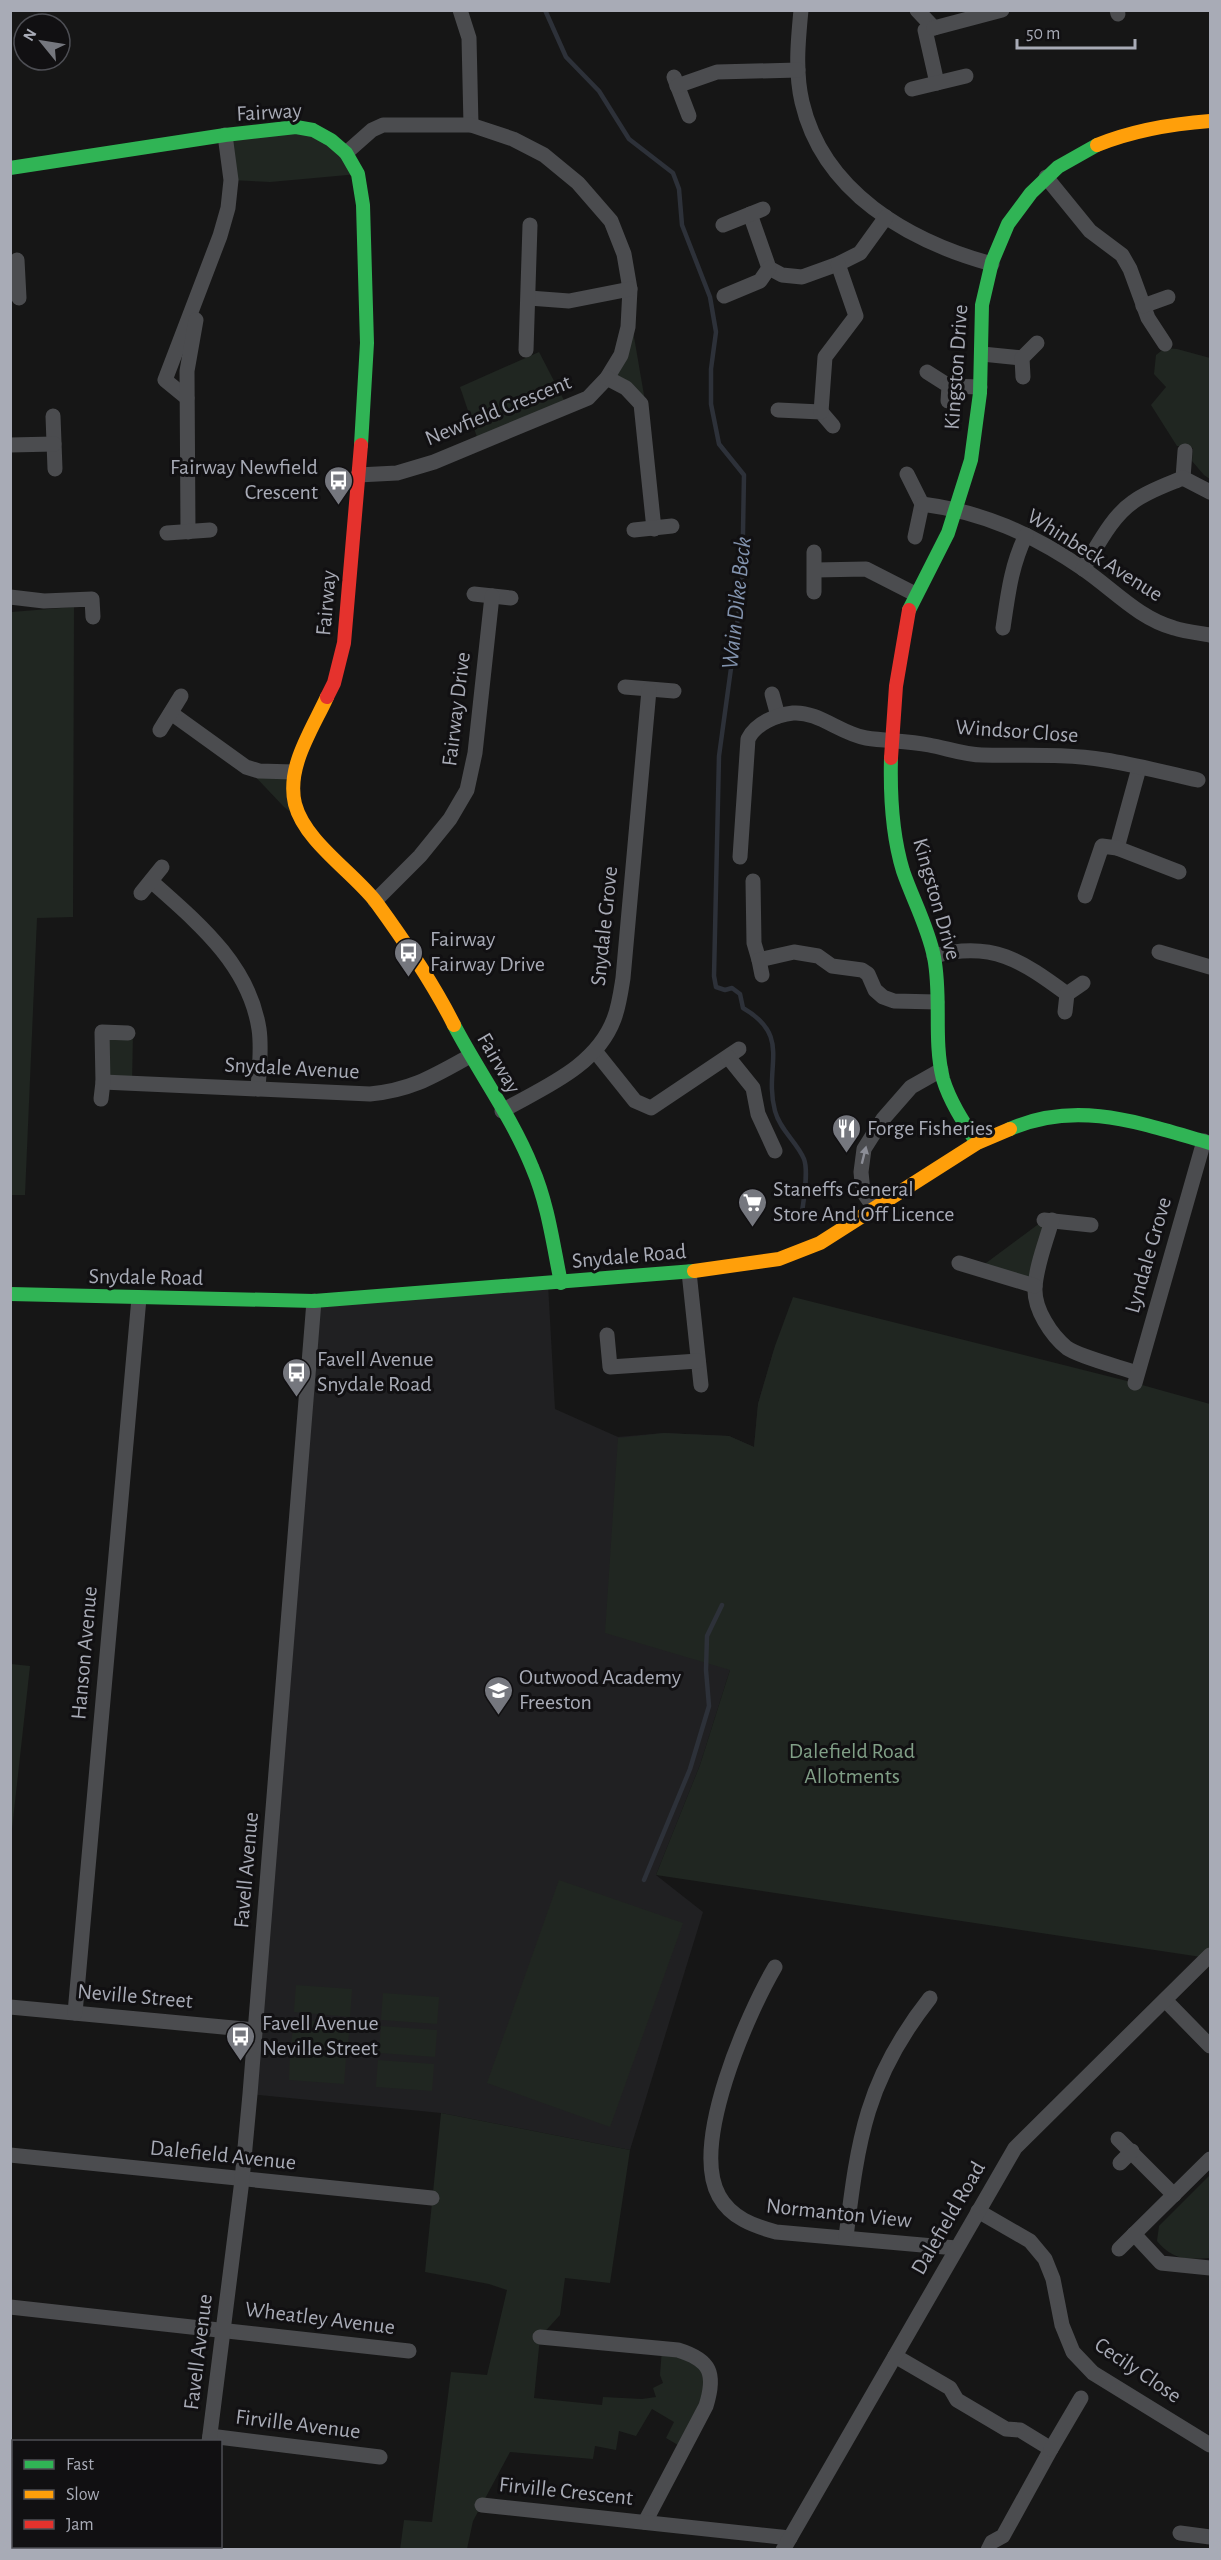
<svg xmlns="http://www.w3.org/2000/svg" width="1221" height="2560" font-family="'Alegreya Sans',sans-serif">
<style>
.built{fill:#202022}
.green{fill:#202621}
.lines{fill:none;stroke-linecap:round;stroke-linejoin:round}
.stream{stroke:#2d3139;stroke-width:4.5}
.street{stroke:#4b4c4f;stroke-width:15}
.fast{stroke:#30b455;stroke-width:14}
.slow{stroke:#ff9f0a;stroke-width:14}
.jam{stroke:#e5322d;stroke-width:14}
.oneway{fill:#8c8e97}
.labels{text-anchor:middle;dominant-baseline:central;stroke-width:6;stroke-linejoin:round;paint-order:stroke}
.street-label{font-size:22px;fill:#a8abb6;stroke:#111012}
.poi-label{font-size:22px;fill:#a8abb6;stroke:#111012;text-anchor:start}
.park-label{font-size:22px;fill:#819f87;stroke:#111012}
.water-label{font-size:24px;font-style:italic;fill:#8293ae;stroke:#111012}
</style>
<rect width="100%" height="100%" fill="#161616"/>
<!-- built -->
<polygon class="built" points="548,1284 555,1409 618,1437 664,1433 729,1436 754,1447 758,1404 775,1346 730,1670 700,1765 656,1875 703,1912 630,2150 441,2113 250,2094 314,1301"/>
<!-- green -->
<g class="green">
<polygon points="313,130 358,174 270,182 231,180 225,135"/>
<polygon points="633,331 645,401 607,378"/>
<polygon points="1165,348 1177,349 1210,358 1210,479 1204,475 1192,461 1193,448 1177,446 1151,405 1166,387 1154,374 1156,355"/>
<polygon points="539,352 567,406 479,443 460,387"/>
<polygon points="74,607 73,917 37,918 25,1195 11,1195 11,612"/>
<polygon points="251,772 294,772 300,819 284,807"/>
<polygon points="102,1032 133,1033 132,1083 103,1082"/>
<polygon points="1044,1220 1035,1286 978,1269"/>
<polygon points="793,1297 1135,1383 1210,1404 1210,1955 1208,1958 656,1875 700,1765 730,1670 605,1633 618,1438 664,1433 729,1436 754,1447 758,1404 775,1346"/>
<polygon points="11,1664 30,1666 11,1838 10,1664"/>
<polygon points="559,1880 683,1923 610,2127 487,2083"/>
<polygon points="296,1985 352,1989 350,2017 294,2012"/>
<polygon points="383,1993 439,1997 437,2024 381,2020"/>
<polygon points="294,2019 350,2024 347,2051 291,2046"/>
<polygon points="381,2026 437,2030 435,2057 379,2053"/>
<polygon points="290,2053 346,2057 344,2084 289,2080"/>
<polygon points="378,2060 434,2064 432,2091 376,2087"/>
<polygon points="441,2113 630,2150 610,2283 565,2278 560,2315 540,2337 534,2398 602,2405 603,2397 642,2399 656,2397 653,2388 663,2383 660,2375 662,2348 711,2374 683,2448 666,2438 674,2422 652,2409 636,2436 619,2431 616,2450 595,2446 593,2459 510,2452 473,2521 467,2549 400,2550 404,2520 432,2522 451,2372 487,2375 507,2290 489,2284 425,2272"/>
<path d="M1210,2175v83c-24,1 -36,3 -53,-17l2,-15z"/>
</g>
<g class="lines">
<!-- stream -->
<g class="stream">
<path d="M545,10l21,47 33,34 30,48 44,34 6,16 3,36 28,72 6,35 -5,37v35l8,40 25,31 -2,113 -23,168 -5,220 2,11 9,3 7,-2 8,6 3,14c50,29 20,58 32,103 5,19 22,31 29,48 5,13 -1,45 -3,60"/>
<polyline points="644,1880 690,1769 709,1706 706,1670 707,1636 722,1605"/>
</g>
<!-- street -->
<g class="street">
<polyline points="460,10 469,38 471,125"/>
<path d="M801,10c-3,31 -6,62 1,92 21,90 106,139 190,162"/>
<polyline points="917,10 934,28 925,30 937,83"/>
<polyline points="1117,10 1118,14"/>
<polyline points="934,28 1002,10"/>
<polyline points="674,77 689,116"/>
<polyline points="677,86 717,72 798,70"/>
<polyline points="912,89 966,76"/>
<polyline points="346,153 372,130 383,125 471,125 513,139 544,155 578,183 611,221 624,254 630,289 628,327 621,355 607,378 588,398 434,462 397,473 358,475"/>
<polyline points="1046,177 1090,231 1122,255 1130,269 1148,318 1165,344"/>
<polyline points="750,214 769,268 782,275 802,277 838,264 860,253 886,217"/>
<polyline points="723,225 763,209"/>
<polyline points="17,260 19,298"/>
<polyline points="724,296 760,281 769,268"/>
<polyline points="529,298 569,301 630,289"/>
<polyline points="1143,306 1168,297"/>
<polyline points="526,350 530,225"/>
<polyline points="982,354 1022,358"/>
<polyline points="927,372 949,386 948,401"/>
<polyline points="1023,377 1022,358 1037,343"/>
<polyline points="607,378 626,388 641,404 654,529"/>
<polyline points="949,386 980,387"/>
<polyline points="187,398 165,380 220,236 228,208 231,180 225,135"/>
<polyline points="778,410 821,412 833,426"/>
<polyline points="821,412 825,357 856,316 838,264"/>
<polyline points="53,416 55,469"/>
<polyline points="10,445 54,444"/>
<polyline points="907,474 922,504 915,537"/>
<polyline points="1183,478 1185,451"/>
<path d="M922,504c61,8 110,30 160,64 31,21 56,50 92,60 12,4 25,5 36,7"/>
<polyline points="634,530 672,526"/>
<polyline points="188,532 187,371 196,320"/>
<polyline points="167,533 210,530"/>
<path d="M1083,569c14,-22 28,-52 50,-67 15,-11 33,-17 50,-24l27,14"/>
<polyline points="815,570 866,569 915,594"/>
<polyline points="814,592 814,552"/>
<polyline points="474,594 511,598"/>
<polyline points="10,597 44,601 92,599 93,617"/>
<path d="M1003,628c5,-34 8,-62 23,-93"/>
<polyline points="625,687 674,691"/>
<polyline points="772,694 778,716"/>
<polyline points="171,713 246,767 259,771 294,772"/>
<polyline points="160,730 181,696"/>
<polyline points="1117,848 1139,768"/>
<path d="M740,857l8,-118c8,-16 28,-24 45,-26 25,-2 48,21 73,25 21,3 42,3 63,7 17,3 36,10 53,10 41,1 82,-2 123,5 31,5 62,13 93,20"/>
<path d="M151,881c46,41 98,83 108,148 3,20 0,41 -1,60"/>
<polyline points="753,881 754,943 759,960"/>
<polyline points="141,893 162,867"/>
<polyline points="1085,896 1102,846 1117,848 1179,872"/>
<polyline points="375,901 420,856 450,819 467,790 475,753 492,596"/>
<polyline points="1159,952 1210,967"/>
<path d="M934,956c58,-16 88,5 133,38"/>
<polyline points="762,975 759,960 794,952 818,956 832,966 862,970 868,974 875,990 883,997 894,1001 937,1002"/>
<polyline points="1065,1012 1067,994 1083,983"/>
<polyline points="595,1051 635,1101 651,1108 739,1049"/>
<polyline points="728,1057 753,1088 758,1114 775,1151"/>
<path d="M103,1082l267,12c42,-4 64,-18 100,-38"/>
<polyline points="101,1099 103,1082 102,1032 128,1033"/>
<path d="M502,1111c42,-24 94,-44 112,-92 5,-13 7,-28 9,-41l26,-288"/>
<polyline points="875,1209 863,1192 861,1172 864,1149 883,1119 911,1087 941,1070"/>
<polyline points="1044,1220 1091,1225"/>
<path d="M1052,1220c-6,22 -16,46 -17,68 -1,21 16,47 32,60 13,9 53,19 70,25"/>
<polyline points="959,1263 1035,1286"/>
<polyline points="689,1272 701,1385"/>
<polyline points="607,1335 610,1367 698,1361"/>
<polyline points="1135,1383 1204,1141"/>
<path d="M775,1967c-28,48 -85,177 -56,229 12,22 35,30 57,36l180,16"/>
<polyline points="1165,2000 1210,2046"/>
<polyline points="10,2007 255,2030"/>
<polyline points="75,2013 139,1298"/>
<polyline points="1118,2139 1174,2195"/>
<polyline points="10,2155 432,2198"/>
<polyline points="1120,2163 1132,2151"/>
<polyline points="978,2211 1030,2241 1045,2259 1053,2279 1062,2325 1073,2352 1093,2373 1210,2445"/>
<polyline points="1134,2234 1161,2263 1210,2268"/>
<path d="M846,2237c12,-98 20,-158 84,-239"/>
<polyline points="1119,2249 1210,2159"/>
<polyline points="10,2307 409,2351"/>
<path d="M540,2337l138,13c33,10 38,24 28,56l-61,116"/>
<polyline points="895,2356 950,2388 957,2400 1006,2429 1020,2430 1051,2449 1003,2536 992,2542 988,2550"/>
<polyline points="210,2436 380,2457"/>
<polyline points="209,2442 242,2180 250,2094 314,1301"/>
<polyline points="1051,2449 1081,2398"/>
<polyline points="10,2451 14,2451"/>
<polyline points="482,2505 790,2538"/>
<polyline points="1180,2533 1210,2537"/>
<polyline points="196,2550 196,2546"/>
<polyline points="783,2550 1015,2148 1210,1955"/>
</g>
<!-- fast -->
<g class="fast">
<polyline points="10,168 225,135 296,127 313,130 331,140 346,153 358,174 363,205 367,343 361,445"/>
<polyline points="909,610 948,533 971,460 980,393 982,305 992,262 1008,224 1031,193 1058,167 1097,145"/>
<path d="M891,758c-1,38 1,77 12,113 10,29 25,56 31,86 8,40 -1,82 9,122 7,23 21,44 34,64"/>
<path d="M454,1025c25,48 58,92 78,142 16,37 21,77 29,116"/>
<path d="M1010,1129c68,-30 133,-5 200,14"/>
<polyline points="10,1294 314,1301 694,1271"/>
</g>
<!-- slow -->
<g class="slow">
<path d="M1097,145c37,-15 73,-21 113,-24"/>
<path d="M327,697c-15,33 -41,70 -32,107 10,38 58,68 81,98 27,37 58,83 78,123"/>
<polyline points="694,1271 779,1259 820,1243 977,1143 1010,1129"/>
</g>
<!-- jam -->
<g class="jam">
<polyline points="327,697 334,683 344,643 361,445"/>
<polyline points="891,758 896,686 909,610"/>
</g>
</g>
<!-- one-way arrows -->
<defs><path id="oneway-solid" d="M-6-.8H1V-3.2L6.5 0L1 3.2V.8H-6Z" transform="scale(1.5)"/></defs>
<use class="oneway" href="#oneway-solid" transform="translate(864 1155) rotate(-76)"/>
<!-- icons -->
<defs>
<symbol id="bus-pin" viewBox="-11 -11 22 30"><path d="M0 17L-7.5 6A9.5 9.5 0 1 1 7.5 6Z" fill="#75777e" stroke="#111012"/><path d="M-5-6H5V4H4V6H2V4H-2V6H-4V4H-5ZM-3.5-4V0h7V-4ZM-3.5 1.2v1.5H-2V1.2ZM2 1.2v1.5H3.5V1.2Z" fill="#fff"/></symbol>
<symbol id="restaurant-pin" viewBox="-11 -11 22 30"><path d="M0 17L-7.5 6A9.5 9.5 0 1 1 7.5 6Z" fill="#75777e" stroke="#111012"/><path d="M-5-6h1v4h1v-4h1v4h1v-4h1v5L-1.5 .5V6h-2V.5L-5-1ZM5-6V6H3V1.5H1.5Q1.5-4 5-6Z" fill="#fff"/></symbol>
<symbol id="supermarket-pin" viewBox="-11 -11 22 30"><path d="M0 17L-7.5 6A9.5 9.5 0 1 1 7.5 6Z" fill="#75777e" stroke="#111012"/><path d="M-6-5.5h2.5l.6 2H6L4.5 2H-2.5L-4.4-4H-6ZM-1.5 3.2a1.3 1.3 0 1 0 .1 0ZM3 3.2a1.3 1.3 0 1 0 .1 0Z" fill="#fff"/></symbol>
<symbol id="school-pin" viewBox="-11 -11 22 30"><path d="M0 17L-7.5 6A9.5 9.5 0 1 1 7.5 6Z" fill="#75777e" stroke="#111012"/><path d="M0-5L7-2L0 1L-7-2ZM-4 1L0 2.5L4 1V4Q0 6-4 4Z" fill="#fff"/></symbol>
</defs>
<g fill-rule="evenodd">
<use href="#bus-pin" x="322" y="464" width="33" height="45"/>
<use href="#bus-pin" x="392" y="936" width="33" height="45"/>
<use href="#restaurant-pin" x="830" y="1112" width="33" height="45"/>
<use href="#supermarket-pin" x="736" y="1186" width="33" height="45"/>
<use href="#bus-pin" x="280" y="1356" width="33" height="45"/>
<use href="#school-pin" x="482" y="1674" width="33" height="45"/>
<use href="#bus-pin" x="224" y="2020" width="33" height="45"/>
</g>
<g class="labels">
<!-- street labels -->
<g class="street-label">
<text transform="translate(269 112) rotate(-3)">Fairway</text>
<text transform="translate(956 367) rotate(-86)">Kingston Drive</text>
<text transform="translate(498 410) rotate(-22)">Newfield Crescent</text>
<text transform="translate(1095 555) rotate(32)">Whinbeck Avenue</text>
<text transform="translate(326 603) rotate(-85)">Fairway</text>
<text transform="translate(456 709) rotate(-83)">Fairway Drive</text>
<text transform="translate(1017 731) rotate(4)">Windsor Close</text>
<text transform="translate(937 899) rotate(74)">Kingston Drive</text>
<text transform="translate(604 926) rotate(-84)">Snydale Grove</text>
<text transform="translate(499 1063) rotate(60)">Fairway</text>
<text transform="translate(292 1068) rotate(3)">Snydale Avenue</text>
<text transform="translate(1148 1255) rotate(-74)">Lyndale Grove</text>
<text transform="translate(629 1256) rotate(-5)">Snydale Road</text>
<text transform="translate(146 1277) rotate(1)">Snydale Road</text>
<text transform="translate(84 1653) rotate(-85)">Hanson Avenue</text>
<text transform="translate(246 1870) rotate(-85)">Favell Avenue</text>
<text transform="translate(135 1996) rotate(5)">Neville Street</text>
<text transform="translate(223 2155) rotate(6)">Dalefield Avenue</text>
<text transform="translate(839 2213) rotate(6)">Normanton View</text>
<text transform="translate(948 2218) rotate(-60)">Dalefield Road</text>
<text transform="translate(320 2318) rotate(7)">Wheatley Avenue</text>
<text transform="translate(198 2352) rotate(-83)">Favell Avenue</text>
<text transform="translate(1138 2370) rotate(34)">Cecily Close</text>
<text transform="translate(298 2424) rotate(7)">Firville Avenue</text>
<text transform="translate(566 2491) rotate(6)">Firville Crescent</text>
</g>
<!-- poi labels -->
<g class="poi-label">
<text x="318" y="467" text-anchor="end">Fairway Newfield<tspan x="318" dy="25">Crescent</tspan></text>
<text x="430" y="939">Fairway<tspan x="430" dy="25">Fairway Drive</tspan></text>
<text x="867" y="1128">Forge Fisheries</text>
<text x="773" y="1189">Staneffs General<tspan x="773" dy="25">Store And Off Licence</tspan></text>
<text x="317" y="1359">Favell Avenue<tspan x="317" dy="25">Snydale Road</tspan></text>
<text x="519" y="1677">Outwood Academy<tspan x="519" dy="25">Freeston</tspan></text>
<text x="262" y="2023">Favell Avenue<tspan x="262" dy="25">Neville Street</tspan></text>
</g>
<!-- park labels -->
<g class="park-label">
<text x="852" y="1751">Dalefield Road<tspan x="852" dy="25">Allotments</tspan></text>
</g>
<!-- water labels -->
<g class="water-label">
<text transform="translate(737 603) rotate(-84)">Wain Dike Beck</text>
</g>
</g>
<!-- border -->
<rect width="1221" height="2560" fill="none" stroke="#a8abb6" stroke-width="24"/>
<!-- legend -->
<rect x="12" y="2440" width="210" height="108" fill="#111012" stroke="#4d4e54" stroke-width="1.5"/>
<rect x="24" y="2460" width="30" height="9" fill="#30b455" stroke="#4d4e54" stroke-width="1.5"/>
<text x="66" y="2470" font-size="18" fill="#a8abb6">Fast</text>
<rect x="24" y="2490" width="30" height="9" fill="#ff9f0a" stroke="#4d4e54" stroke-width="1.5"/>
<text x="66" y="2500" font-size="18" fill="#a8abb6">Slow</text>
<rect x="24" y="2520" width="30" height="9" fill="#e5322d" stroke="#4d4e54" stroke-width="1.5"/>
<text x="66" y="2530" font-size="18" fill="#a8abb6">Jam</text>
<!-- north arrow -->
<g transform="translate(42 42) rotate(300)"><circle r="28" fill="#111012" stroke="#4d4e54" stroke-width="1.5"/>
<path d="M0-4.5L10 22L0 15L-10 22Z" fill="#75777e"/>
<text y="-9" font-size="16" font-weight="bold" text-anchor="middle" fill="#a8abb6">N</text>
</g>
<!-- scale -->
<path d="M1017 39v9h118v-9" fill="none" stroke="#a8abb6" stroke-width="3"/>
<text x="1026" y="39" font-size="18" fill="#a8abb6" stroke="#111012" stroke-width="4.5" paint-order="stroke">50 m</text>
</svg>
